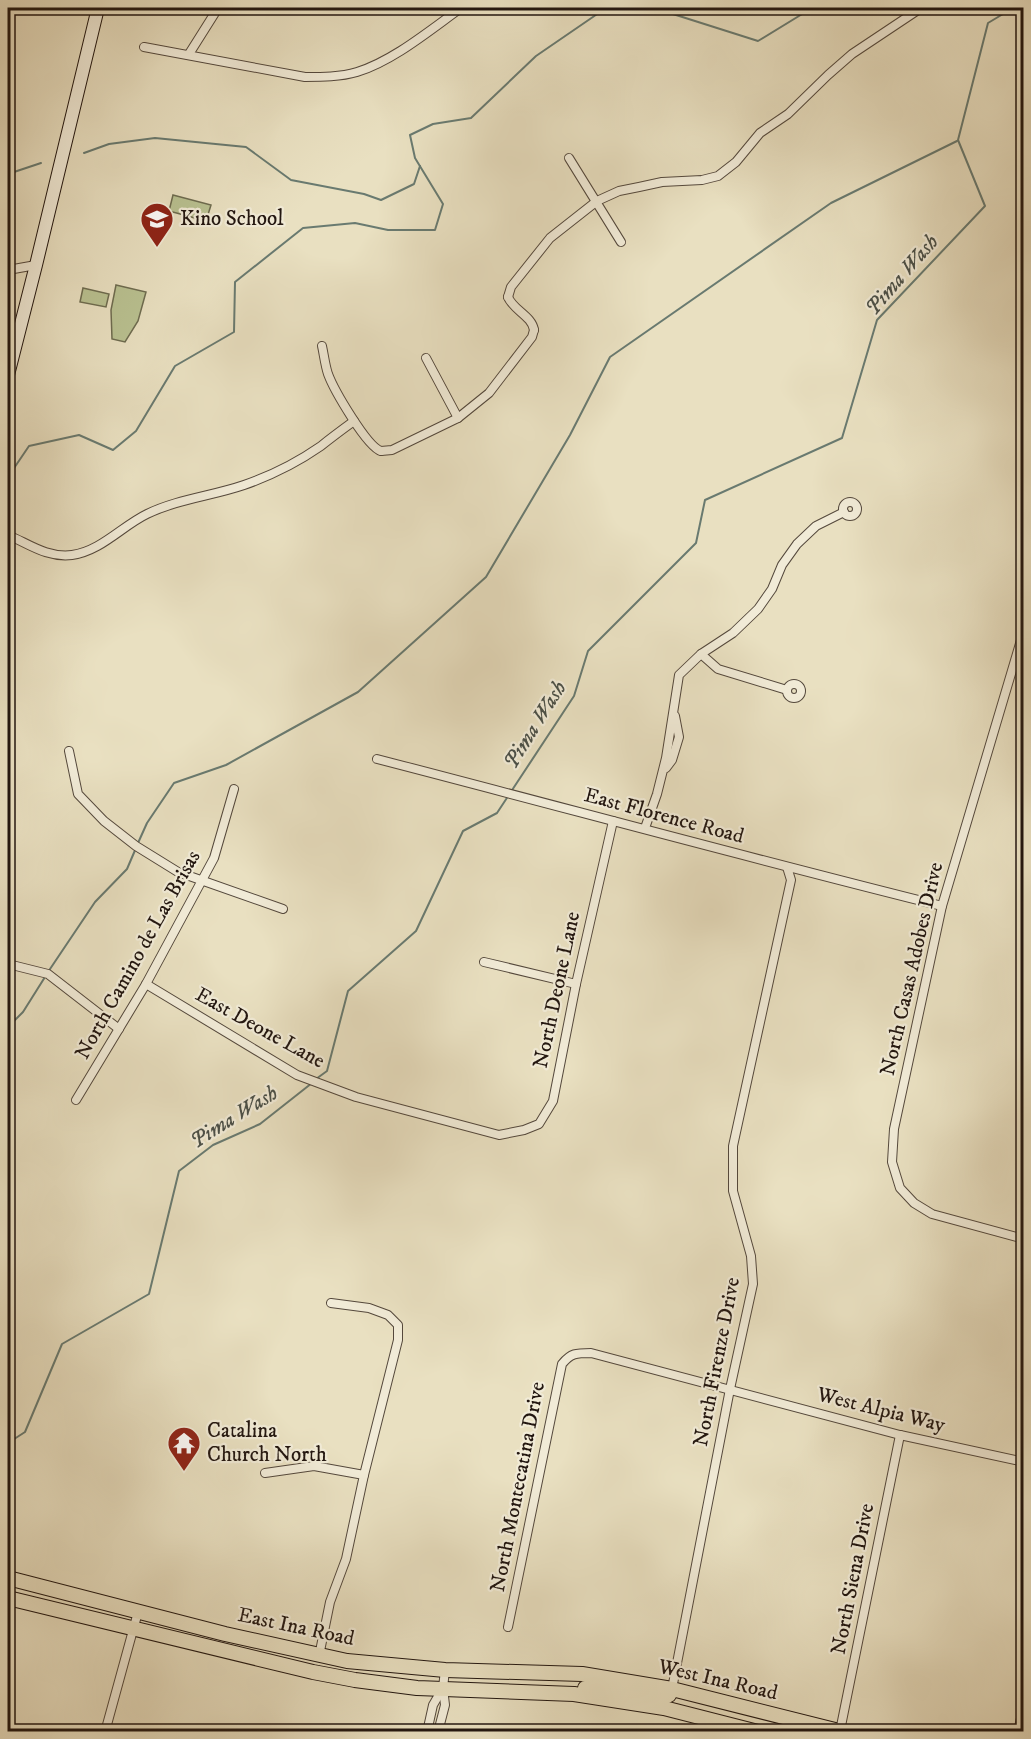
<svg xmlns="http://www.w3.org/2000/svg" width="1031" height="1739" font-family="'IM FELL DW Pica',serif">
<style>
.green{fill:#b9c191;stroke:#6e6c50;stroke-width:1.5}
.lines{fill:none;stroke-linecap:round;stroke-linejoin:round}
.stream{stroke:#697a70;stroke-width:2}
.minor-casing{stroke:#54483c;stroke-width:10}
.secondary-casing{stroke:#221610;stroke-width:14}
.primary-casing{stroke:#221610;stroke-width:16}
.minor{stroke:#f1ebd7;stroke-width:8}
.secondary{stroke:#f1ebd7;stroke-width:12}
.primary{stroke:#e9e0c1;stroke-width:14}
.labels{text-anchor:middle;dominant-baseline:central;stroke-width:4.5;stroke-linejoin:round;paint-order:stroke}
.poi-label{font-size:21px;fill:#221610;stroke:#f1ebd7;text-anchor:start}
.street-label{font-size:21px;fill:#221610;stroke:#f1ebd7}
.water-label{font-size:22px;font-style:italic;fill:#4b5048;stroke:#f1ebd7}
</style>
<rect width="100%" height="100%" fill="#e9e0c1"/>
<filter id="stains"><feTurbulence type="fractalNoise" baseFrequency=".00333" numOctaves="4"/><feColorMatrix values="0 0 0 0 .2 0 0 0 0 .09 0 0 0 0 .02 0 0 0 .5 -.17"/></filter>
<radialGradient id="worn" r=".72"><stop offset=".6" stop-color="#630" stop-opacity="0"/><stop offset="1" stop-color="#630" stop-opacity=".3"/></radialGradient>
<!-- green -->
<g class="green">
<polygon points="173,195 211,205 206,221 169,211"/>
<polygon points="116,285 146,292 138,321 125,342 112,339 111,310"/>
<polygon points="83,288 109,294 106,307 80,302"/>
</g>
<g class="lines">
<!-- stream -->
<g class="stream">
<polyline points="654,8 758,41 812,8"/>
<polyline points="84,153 109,144 155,138 246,147 291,180 364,194 381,200 414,184 420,166"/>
<polyline points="8,174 41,163"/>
<polyline points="8,477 29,446 79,435 113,450 136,431 175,366 234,332 235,282 303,228 355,223 388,230 435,230 443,204 415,158 410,135 433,124 471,118 536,56 606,8"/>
<polyline points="138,843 147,823 174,783 226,765 358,692 486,577 570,435 610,357 831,203 957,141"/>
<polyline points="48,972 95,902 127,869 136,848"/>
<polyline points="8,1027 23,1012 45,977"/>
<polyline points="316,1079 327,1071 348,991 416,931 463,831 497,813 574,696 588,651 696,543 705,500 842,438 877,320 985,206 958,140 988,23 1013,8"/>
<polyline points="8,1443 25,1432 62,1344 149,1294 179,1171 213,1145 260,1124 312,1083"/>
</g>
<defs>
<g id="minor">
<path d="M144,47l161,30c17,0 35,0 52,-5 36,-11 73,-42 104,-64"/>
<polyline points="189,54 218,8"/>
<polyline points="569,158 621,242"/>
<polyline points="8,270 36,265"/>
<polyline points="508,297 511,287 550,238 597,201 619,191 639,187 662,182 702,180 718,176 736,162 760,133 788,114 828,75 852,54 921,8"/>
<path d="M508,297c5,13 24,19 26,33"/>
<path d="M322,346c2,9 3,19 6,28 6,16 39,73 53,77"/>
<polyline points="426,358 458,418"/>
<polyline points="381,451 392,450 458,418 489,393 532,337 534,330"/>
<circle cx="850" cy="509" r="7"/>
<path d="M8,535c21,9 39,23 64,20 29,-4 50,-29 75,-41 31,-15 65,-18 97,-29 26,-9 54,-23 77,-39 11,-9 22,-17 33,-25"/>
<polyline points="1024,630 942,906 894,1129 892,1162 900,1188 914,1203 932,1214 1024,1239"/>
<polyline points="701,654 718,669 787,690"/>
<circle cx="794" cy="691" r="7"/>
<polyline points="69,751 78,794 104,821 136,846 178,872 283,909"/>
<path d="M377,759c189,49 376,100 565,147"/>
<polyline points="666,768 672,760 679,737 675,716"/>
<polyline points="645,828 657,794 666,758 679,675 701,654 733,633 758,609 772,589 782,565 797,544 816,526 844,512"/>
<polyline points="484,962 576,984"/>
<polyline points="8,964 48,974 119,1029"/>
<polyline points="146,984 297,1075 356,1097 499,1135 524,1130 539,1124 553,1101 576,984 613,821"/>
<polyline points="76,1100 146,984 214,858 234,789"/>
<polyline points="265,1473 314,1466 364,1475"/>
<path d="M508,1627l54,-263c9,-11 14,-11 29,-11l309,82 124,27"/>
<polyline points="319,1656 330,1602 346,1559 364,1475 398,1340 398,1325 388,1315 369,1308 331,1303"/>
<polyline points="672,1689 730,1389 753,1284 751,1256 733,1191 733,1146 791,880 787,867"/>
<polyline points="840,1731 900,1435"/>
<polyline points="105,1732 138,1612"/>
<polyline points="427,1732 433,1705 443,1688"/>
<polyline points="438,1732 445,1705 443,1688 445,1670"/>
<polyline points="1018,1732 1024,1704"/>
</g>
<polyline id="secondary" points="8,375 36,265 98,8"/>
<g id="primary">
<polyline points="8,1578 225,1634 347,1661 445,1670 582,1674 672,1689 843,1732"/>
<polyline points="8,1598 313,1672 355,1680 417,1688 574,1694 664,1708 758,1732"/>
<polyline points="585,1688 619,1690 662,1698 669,1695 672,1689"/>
</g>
</defs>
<!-- minor casing -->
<use href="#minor" class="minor-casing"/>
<!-- secondary casing -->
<use href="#secondary" class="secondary-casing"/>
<!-- primary casing -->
<use href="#primary" class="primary-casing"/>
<!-- minor -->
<use href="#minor" class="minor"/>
<!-- secondary -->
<use href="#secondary" class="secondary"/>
<!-- primary -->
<use href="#primary" class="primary"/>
</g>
<!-- icons -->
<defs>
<symbol id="school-pin" viewBox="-11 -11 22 30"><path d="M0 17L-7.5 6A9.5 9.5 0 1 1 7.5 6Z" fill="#8f2418" stroke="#f1ebd7"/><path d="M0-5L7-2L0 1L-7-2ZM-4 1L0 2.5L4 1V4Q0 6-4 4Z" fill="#fff"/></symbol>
<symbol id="temple-pin" viewBox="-11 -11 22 30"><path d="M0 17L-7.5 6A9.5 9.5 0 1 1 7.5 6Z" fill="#8f2418" stroke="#f1ebd7"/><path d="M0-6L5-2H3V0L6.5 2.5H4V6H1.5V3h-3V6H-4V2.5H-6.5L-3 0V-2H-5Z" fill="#fff"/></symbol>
</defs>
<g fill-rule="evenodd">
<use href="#school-pin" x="138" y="200" width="38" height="52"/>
<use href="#temple-pin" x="165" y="1424" width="38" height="52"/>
</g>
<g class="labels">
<!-- poi labels -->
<g class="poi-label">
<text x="180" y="219">Kino School</text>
<text x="207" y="1431">Catalina<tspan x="207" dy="24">Church North</tspan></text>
</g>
<!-- street labels -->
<g class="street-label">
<text transform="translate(664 816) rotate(15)">East Florence Road</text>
<text transform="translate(138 955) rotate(-61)">North Camino de Las Brisas</text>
<text transform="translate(912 969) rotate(-77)">North Casas Adobes Drive</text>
<text transform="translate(557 990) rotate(-78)">North Deone Lane</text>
<text transform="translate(260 1028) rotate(29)">East Deone Lane</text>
<text transform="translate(717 1362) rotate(-79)">North Firenze Drive</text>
<text transform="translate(881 1410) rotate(14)">West Alpia Way</text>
<text transform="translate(518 1487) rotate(-79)">North Montecatina Drive</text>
<text transform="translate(853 1579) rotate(-79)">North Siena Drive</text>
<text transform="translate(296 1627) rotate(12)">East Ina Road</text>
<text transform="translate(718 1680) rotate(13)">West Ina Road</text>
</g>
<!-- water labels -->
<g class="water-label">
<text transform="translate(902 275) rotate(-49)">Pima Wash</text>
<text transform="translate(535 725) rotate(-58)">Pima Wash</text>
<text transform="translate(234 1117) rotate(-32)">Pima Wash</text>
</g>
</g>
<!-- margin -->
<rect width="1031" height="1739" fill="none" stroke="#e9e0c1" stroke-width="30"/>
<rect x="9" y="9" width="1013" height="1721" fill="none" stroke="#221610" stroke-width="3"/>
<rect x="15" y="15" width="1001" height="1709" fill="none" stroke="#221610" stroke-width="1.5"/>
<rect width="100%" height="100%" filter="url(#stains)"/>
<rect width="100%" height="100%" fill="url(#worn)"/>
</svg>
